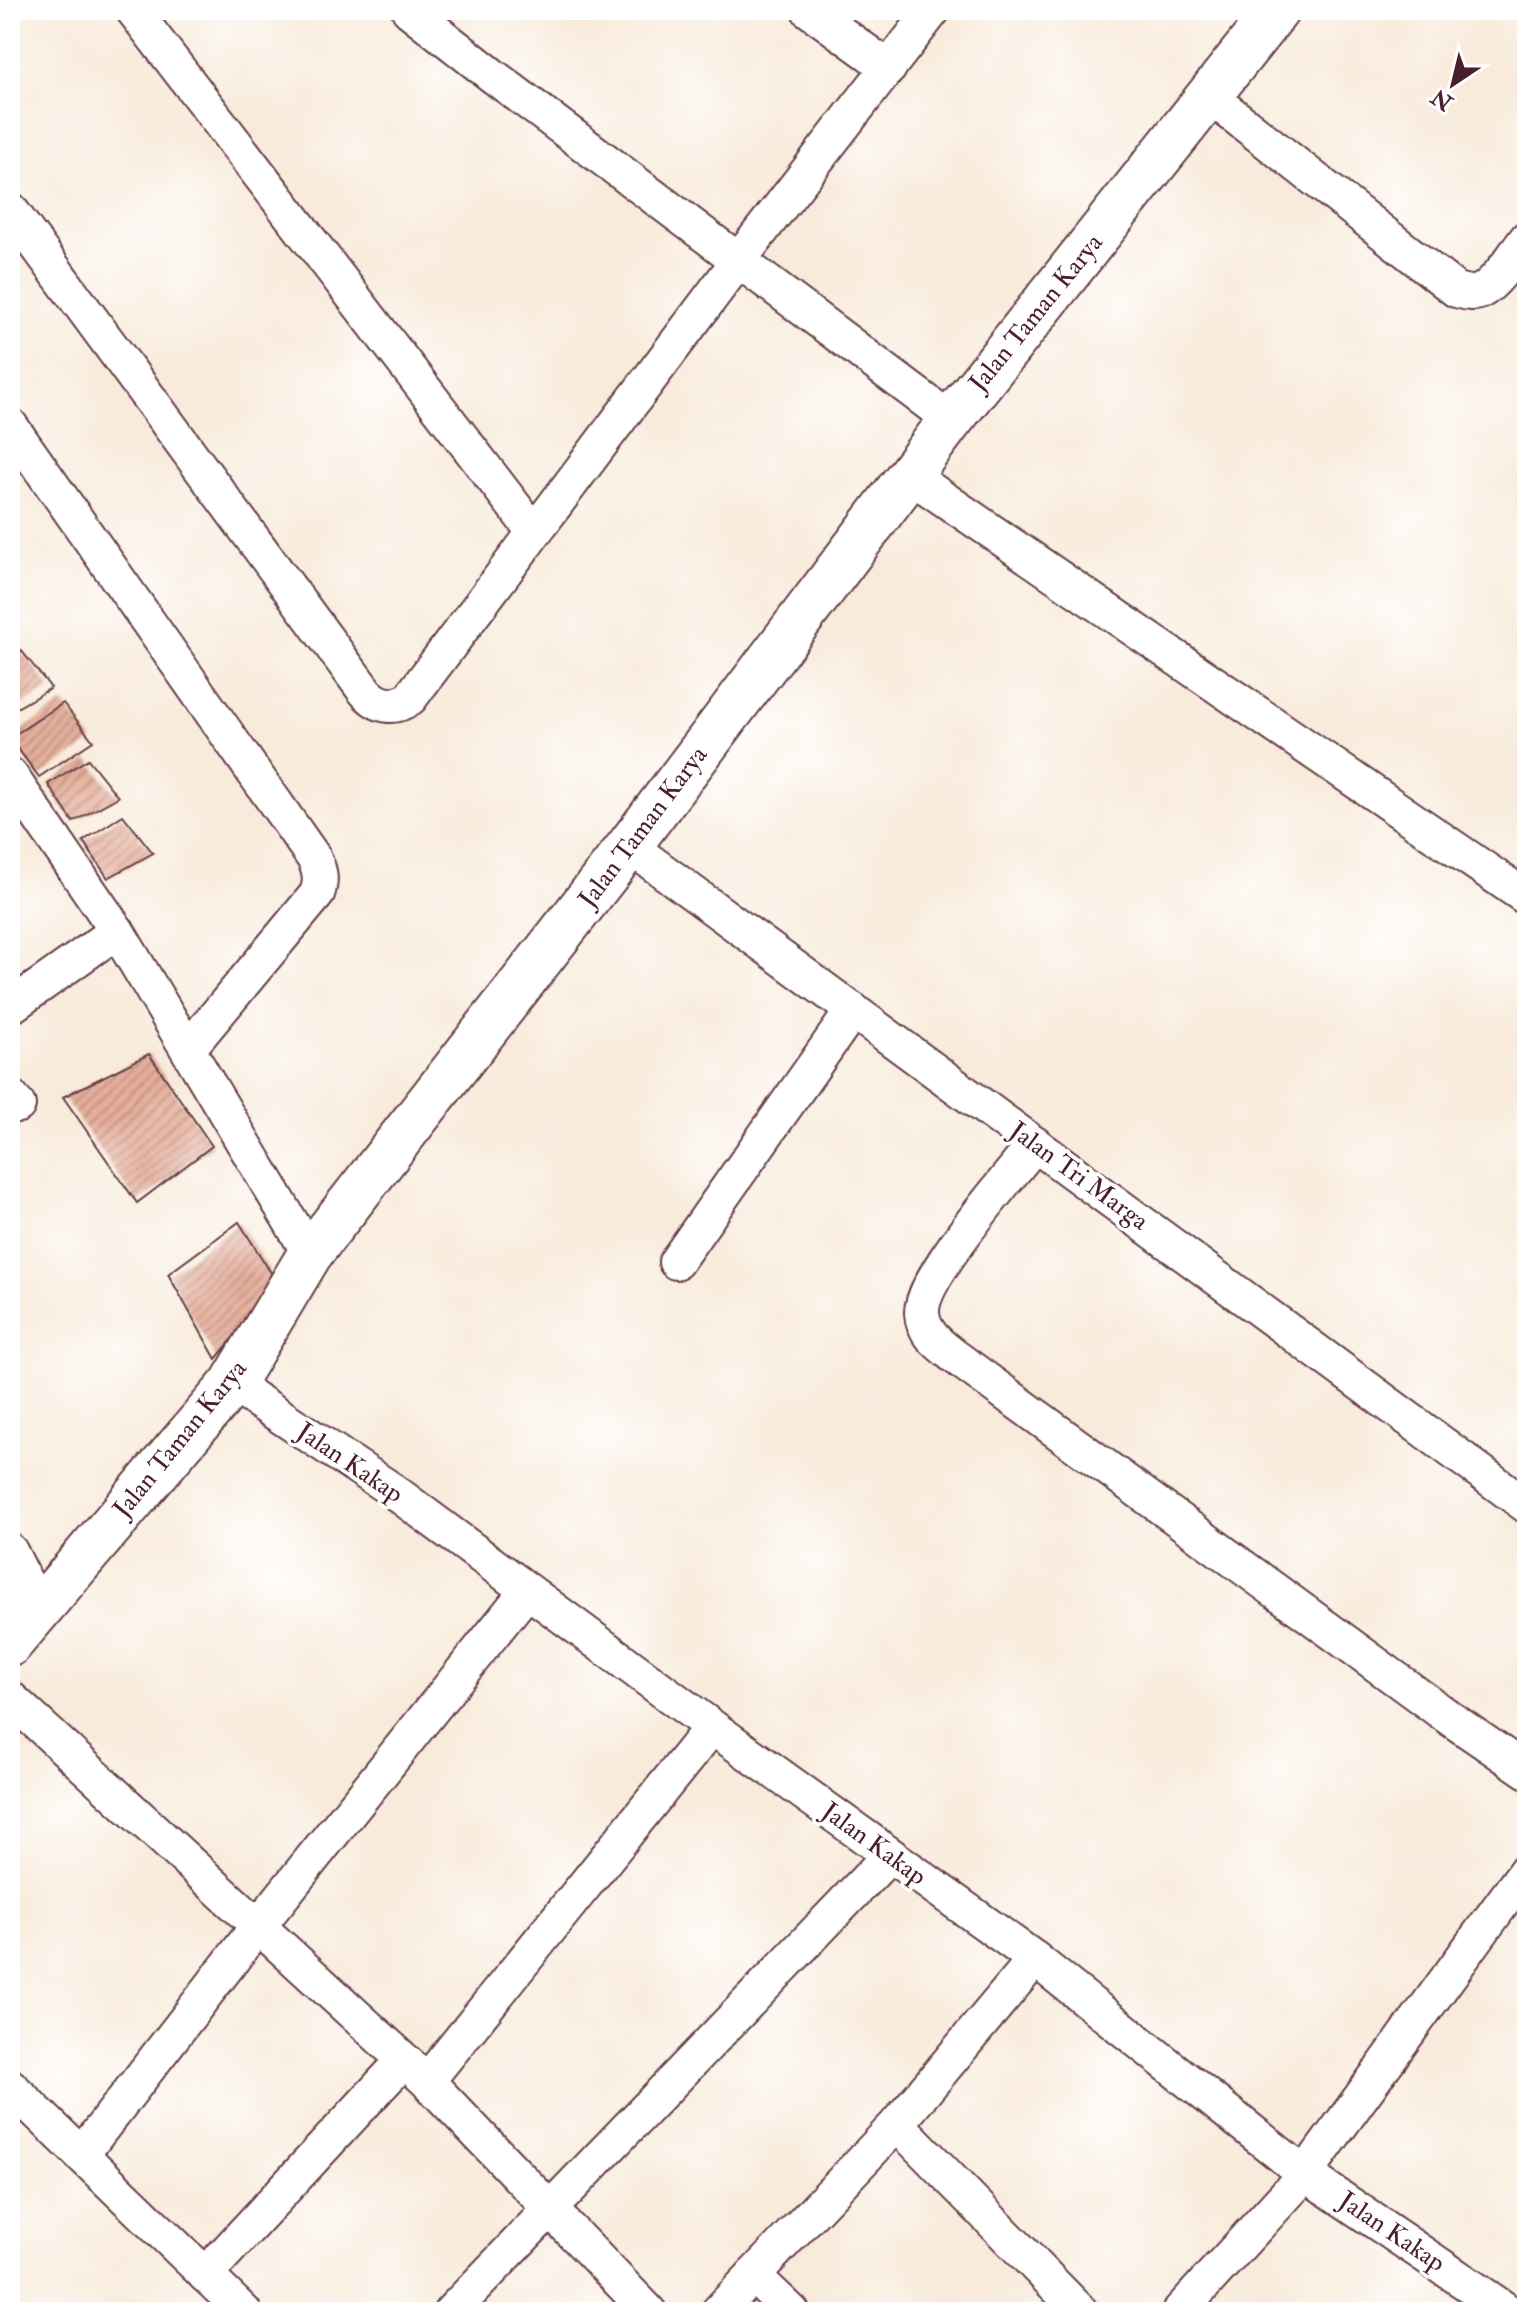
<svg xmlns="http://www.w3.org/2000/svg" width="1537" height="2322" font-family="'IM FELL Double Pica',serif">
<style>
.building{fill:url(#building-hatch)}
.lines{fill:none;stroke-linecap:round;stroke-linejoin:round}
.street-casing{stroke:#643e45;stroke-width:38}
.secondary-casing{stroke:#643e45;stroke-width:48}
.street{stroke:#fff;stroke-width:34}
.secondary{stroke:#fff;stroke-width:44}
.labels{text-anchor:middle;dominant-baseline:central;stroke-width:7;stroke-linejoin:round;paint-order:stroke}
.street-label{font-size:26px;fill:#4a1f2b;stroke:#fff}
</style>
<defs>
<pattern id="building-hatch" width="6" height="6" patternUnits="userSpaceOnUse" patternTransform="scale(2)"><rect width="6" height="6" fill="#e5af9b"/><path d="M-1 1l2-2M0 6l6-6M5 7l2-2" fill="none" stroke="#bc8e7f"/></pattern>
</defs>
<rect width="100%" height="100%" fill="#fff"/>
<filter id="ink" filterUnits="userSpaceOnUse"><feTurbulence type="fractalNoise" baseFrequency=".0125" numOctaves="2"/><feDisplacementMap in="SourceGraphic" scale="16" xChannelSelector="R" yChannelSelector="G"/><feConvolveMatrix kernelMatrix="1 2 1 2 8 2 1 2 1" color-interpolation-filters="sRGB"/></filter>
<filter id="wash" filterUnits="userSpaceOnUse"><feTurbulence type="fractalNoise" baseFrequency=".006" numOctaves="4" result="noise"/><feDisplacementMap in="SourceGraphic" scale="32" xChannelSelector="R" yChannelSelector="G"/><feGaussianBlur stdDeviation="1.8" result="paint"/><feColorMatrix in="noise" values="0 0 0 0 0 0 0 0 0 0 0 0 0 0 0 0 0 1.4 0 .05"/><feComposite in="paint" operator="in"/></filter>
<g filter="url(#wash)">
<rect width="100%" height="100%" fill="#f8ebdb"/>
<g id="blocks">
<!-- building -->
<g class="building">
<polygon points="21,650 51,688 10,712 10,656"/>
<polygon points="63,703 93,741 39,777 10,738"/>
<polygon points="88,759 118,797 73,822 48,784"/>
<polygon points="123,815 153,853 108,878 83,841"/>
<polygon points="149,1054 212,1146 137,1203 63,1097"/>
<polygon points="239,1222 278,1284 216,1359 168,1274"/>
</g>
</g>
</g>
<g filter="url(#ink)">
<use href="#blocks" fill-opacity="0" stroke="#643e45" stroke-width="2"/>
<g class="lines">
<defs>
<g id="street">
<polyline points="133,10 534,532"/>
<polyline points="409,10 493,76 951,420"/>
<polyline points="809,10 889,68"/>
<path d="M1209,96l247,194c8,2 18,5 25,1 17,-9 34,-38 46,-53"/>
<path d="M10,209l354,481c13,16 29,20 46,8l328,-437 195,-251"/>
<path d="M10,425l304,433c6,13 8,22 3,36l-129,155"/>
<polyline points="909,475 1527,898"/>
<polyline points="10,775 117,931 310,1254"/>
<polyline points="629,846 1527,1506"/>
<polyline points="10,1007 117,931"/>
<polyline points="10,1096 18,1105"/>
<path d="M1035,1144c-24,31 -115,134 -113,169 1,20 18,32 32,43l497,363 76,52"/>
<polyline points="676,1262 853,1010"/>
<polyline points="232,1384 392,1490 712,1727 1035,1959 1305,2174 1509,2312"/>
<polyline points="10,1551 39,1609"/>
<polyline points="10,1698 427,2081 649,2312"/>
<polyline points="427,2081 712,1727"/>
<polyline points="10,2086 244,2312"/>
<polyline points="897,2124 1081,2312"/>
<polyline points="81,2155 259,1925 527,1591"/>
<polyline points="205,2275 404,2060"/>
<polyline points="753,2275 792,2312"/>
<polyline points="451,2312 890,1855"/>
<polyline points="718,2312 897,2124 1035,1959"/>
<polyline points="1179,2312 1305,2174 1527,1869"/>
</g>
<polyline id="secondary" points="10,1644 232,1384 310,1254 629,846 951,420 1277,10"/>
</defs>
<!-- street casing -->
<use href="#street" class="street-casing"/>
<!-- secondary casing -->
<use href="#secondary" class="secondary-casing"/>
<!-- street -->
<use href="#street" class="street"/>
<!-- secondary -->
<use href="#secondary" class="secondary"/>
</g>
</g>
<g class="labels">
<!-- street labels -->
<g class="street-label">
<text transform="translate(1036 313) rotate(-51)">Jalan Taman Karya</text>
<text transform="translate(643 827) rotate(-53)">Jalan Taman Karya</text>
<text transform="translate(1079 1176) rotate(36)">Jalan Tri Marga</text>
<text transform="translate(180 1439) rotate(-51)">Jalan Taman Karya</text>
<text transform="translate(350 1463) rotate(34)">Jalan Kakap</text>
<text transform="translate(874 1844) rotate(36)">Jalan Kakap</text>
<text transform="translate(1392 2232) rotate(34)">Jalan Kakap</text>
</g>
</g>
<!-- margin -->
<rect width="1537" height="2322" fill="none" stroke="#fff" stroke-width="40"/>
<!-- north arrow -->
<g transform="translate(1453 84) rotate(215)" stroke="#ffffff" stroke-width="6" paint-order="stroke">
<path d="M0-6L14 30L0 20L-14 30Z" fill="#4a1f2b"/>
<text y="-12" font-size="22" font-weight="bold" text-anchor="middle" fill="#4a1f2b">N</text>
</g>
</svg>
